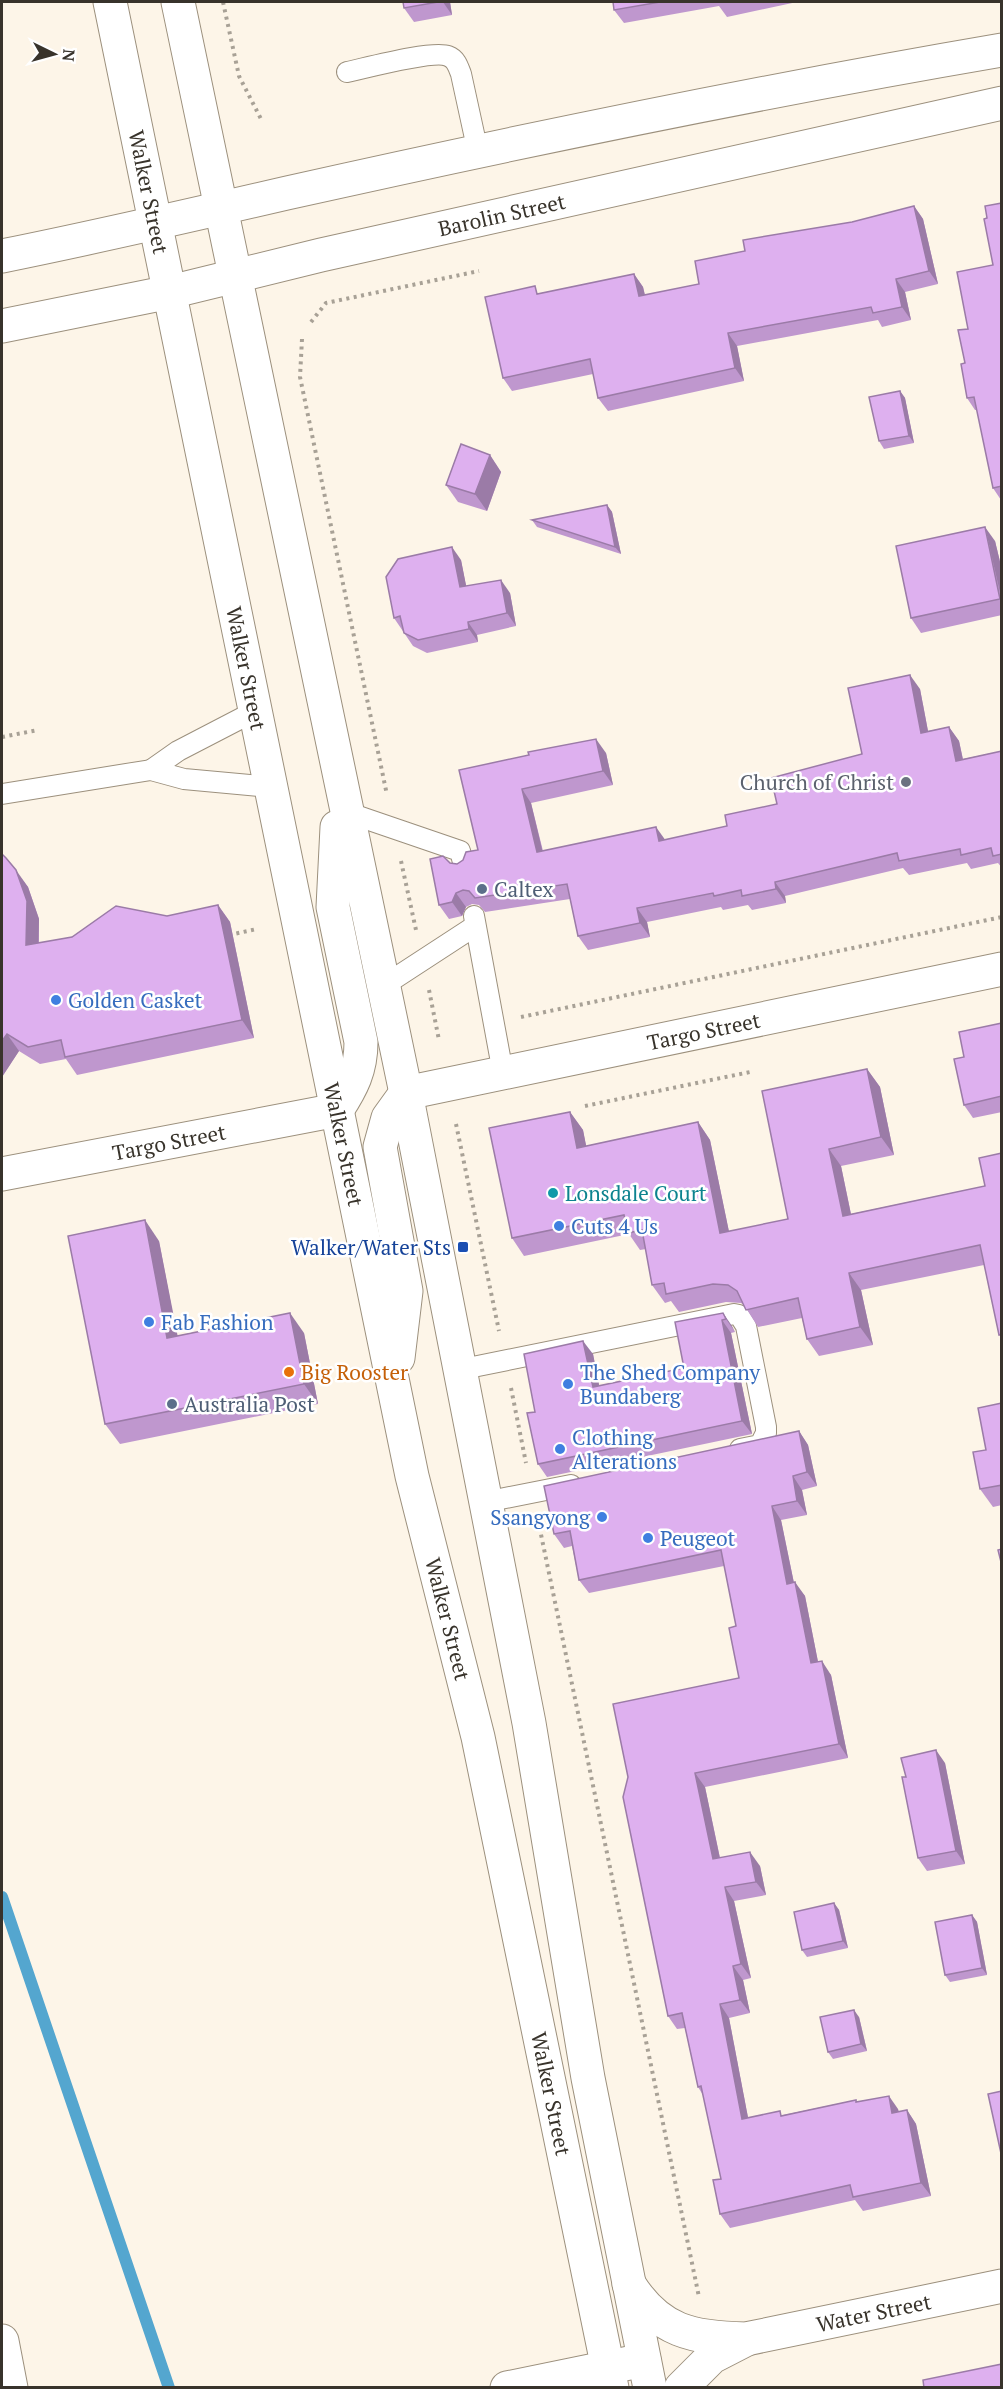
<svg xmlns="http://www.w3.org/2000/svg" width="1003" height="2389" font-family="'PT Serif',serif">
<style>
.lines{fill:none;stroke-linecap:round;stroke-linejoin:round}
.stream{stroke:#54a6cf;stroke-width:12}
.service-casing{stroke:#9c907d;stroke-width:22}
.minor-casing{stroke:#9c907d;stroke-width:35}
.secondary-casing{stroke:#9c907d;stroke-width:35}
.path{stroke:#a8a196;stroke-width:4;stroke-dasharray:3 4.5;stroke-linecap:butt}
.service{stroke:#fff;stroke-width:20}
.minor{stroke:#fff;stroke-width:33}
.secondary{stroke:#fff;stroke-width:33}
.wall{fill:#bf97ce}
.shaded-wall{fill:#9b7ba7}
.building{fill:#deb0ef;stroke:#9b7ba7;stroke-width:1.5}
.worship-dot{fill:#6b7280;stroke:#fff;stroke-width:2}
.service-dot{fill:#5c6f8a;stroke:#fff;stroke-width:2}
.shop-dot{fill:#3f7fe0;stroke:#fff;stroke-width:2}
.culture-dot{fill:#0f9aa8;stroke:#fff;stroke-width:2}
.transit-dot{fill:#1a4fb4;stroke:#fff;stroke-width:2}
.food-dot{fill:#e8710a;stroke:#fff;stroke-width:2}
.labels{text-anchor:middle;dominant-baseline:central;stroke-width:5;stroke-linejoin:round;paint-order:stroke}
.street-label{font-size:21px;fill:#38332b;stroke:#fff}
.worship-label{font-size:21px;fill:#5b616d;stroke:#fff;text-anchor:end}
.service-label{font-size:21px;fill:#4e5e75;stroke:#fff;text-anchor:start}
.shop-label{font-size:21px;fill:#366cbe;stroke:#fff;text-anchor:start}
.culture-label{font-size:21px;fill:#0d838f;stroke:#fff;text-anchor:start}
.transit-label{font-size:21px;fill:#164399;stroke:#fff;text-anchor:end}
.food-label{font-size:21px;fill:#c56008;stroke:#fff;text-anchor:start}
</style>
<rect width="100%" height="100%" fill="#fdf5e8"/>
<g class="lines">
<!-- stream -->
<polyline class="stream" points="2,1897 169,2388"/>
<defs>
<g id="service">
<path d="M347,72c19,-4 86,-22 101,-16 8,3 10,10 13,18l17,78"/>
<polyline points="151,770 178,751 255,711"/>
<polyline points="2,794 151,770 184,779 271,787"/>
<polyline points="346,812 460,851 464,866"/>
<polyline points="474,916 503,1073"/>
<polyline points="383,986 475,926"/>
<polyline points="458,1370 734,1314 739,1315 746,1326 766,1427 766,1433 760,1445 740,1449"/>
<polyline points="485,1502 571,1485"/>
</g>
<g id="minor">
<path id="s1" d="M406,1093l596,-124"/>
<path id="s2" d="M2,1174l335,-64"/>
<path id="s3" d="M629,2284c30,48 64,54 117,55l256,-53"/>
<polyline points="2,2341 11,2388"/>
<polyline points="507,2388 644,2360"/>
<polyline points="681,2388 712,2357 745,2340"/>
</g>
<g id="secondary">
<path id="s4" d="M110,2l302,1474 66,261 134,651"/>
<polyline points="178,2 406,1093 529,1723 588,2078 650,2388"/>
<path d="M2,256c95,-19 190,-41 285,-63 237,-53 475,-102 715,-143"/>
<path id="s5" d="M2,326l168,-34 151,-37 681,-152"/>
<path d="M337,1110c15,-23 24,-40 24,-68l-28,-135 4,-80"/>
<polyline points="398,1358 406,1291 380,1147 388,1118 406,1093"/>
</g>
</defs>
<!-- service casing -->
<use href="#service" class="service-casing"/>
<!-- minor casing -->
<use href="#minor" class="minor-casing"/>
<!-- secondary casing -->
<use href="#secondary" class="secondary-casing"/>
<!-- path -->
<g class="path">
<polyline points="223,2 239,76 261,119"/>
<polyline points="311,322 326,303 479,271"/>
<polyline points="302,339 300,377 387,795"/>
<polyline points="2,737 38,730"/>
<polyline points="401,861 416,930"/>
<polyline points="229,935 257,929"/>
<polyline points="429,990 439,1040"/>
<polyline points="521,1017 1002,917"/>
<polyline points="585,1106 750,1072"/>
<polyline points="456,1124 499,1331"/>
<polyline points="511,1388 526,1463"/>
<polyline points="538,1520 699,2297"/>
</g>
<!-- service -->
<use href="#service" class="service"/>
<!-- minor -->
<use href="#minor" class="minor"/>
<!-- secondary -->
<use href="#secondary" class="secondary"/>
</g>
<!-- wall -->
<g class="wall">
<polygon points="403,2 450,2 452,15 414,22 404,8"/>
<polygon points="613,2 797,2 727,17 719,6 624,23 614,10"/>
<polygon points="1002,203 1002,500 1001,500 993,488 977,410 975,410 967,398 965,363 968,329 993,265 987,218"/>
<polygon points="914,206 923,219 938,284 905,292 911,320 882,327 878,320 737,346 744,381 608,411 598,398 593,374 512,391 503,378 540,294 634,274 643,287 645,295 699,284 745,251"/>
<polygon points="900,391 905,398 914,443 884,449 879,441"/>
<polygon points="490,455 501,472 487,511 458,502 446,485"/>
<polygon points="607,505 612,512 621,554 537,527 532,520"/>
<polygon points="995,541 1002,570 1002,615 921,633 911,618"/>
<polygon points="461,560 466,586 510,593 516,626 477,635 478,642 427,653 413,646 394,618"/>
<polygon points="920,689 928,731 949,727 959,741 963,759 1002,751 1002,868 998,863 971,869 967,863 909,875 903,868 785,896 786,903 752,910 748,905 723,910 721,907 647,922 650,937 588,950 578,936 570,899 485,912 479,905 472,904 466,907 462,916 449,919 439,905 450,863 457,864 478,850 459,770 606,753 613,785 531,803 543,851 665,840 727,826 777,804 862,754"/>
<polygon points="2,854 28,887 39,919 39,943 72,937 218,905 230,922 254,1038 77,1075 66,1059 40,1064 19,1051 2,1077"/>
<polygon points="1002,1023 1002,1112 973,1118 964,1105 964,1057"/>
<polygon points="867,1069 880,1087 894,1155 841,1166 851,1214 985,1186 1002,1153 1002,1339 999,1335 984,1265 861,1290 873,1345 819,1356 807,1339 802,1318 758,1327 744,1305 741,1303 726,1302 679,1312 671,1301 665,1303 652,1285 646,1249 640,1250 629,1234 524,1256 512,1238 570,1112 583,1130 586,1146 698,1122 710,1140 729,1232 788,1219"/>
<polygon points="159,1241 177,1336 304,1333 318,1404 120,1444 105,1424"/>
<polygon points="723,1313 735,1332 731,1333 752,1434 547,1477 538,1464 535,1412 593,1354 599,1386 684,1368"/>
<polygon points="1002,1403 1002,1505 993,1507 980,1489 986,1450"/>
<polygon points="799,1431 808,1445 817,1486 802,1490 807,1515 781,1520 794,1583 805,1596 818,1662 831,1675 848,1758 705,1787 720,1858 760,1866 766,1895 734,1901 751,1978 743,1980 750,2013 729,2018 748,2118 783,2115 856,2100 858,2102 898,2109 899,2112 907,2110 916,2124 931,2196 863,2211 855,2200 730,2228 720,2214 721,2179 703,2095 698,2087 685,2028 677,2029 668,2016 623,1797 739,1678 736,1626 724,1566 589,1593 579,1580 572,1546 564,1548 554,1534"/>
<polygon points="945,1763 965,1864 927,1871 918,1858"/>
<polygon points="834,1903 839,1910 848,1948 807,1957 802,1950"/>
<polygon points="972,1915 977,1922 987,1975 950,1982 945,1975"/>
<polygon points="859,2017 867,2051 833,2059 828,2052"/>
</g>
<!-- shaded-wall -->
<g class="shaded-wall">
<polygon points="443,2 450,2 452,15"/>
<polygon points="914,206 923,219 938,284 929,271"/>
<polygon points="634,274 643,287 648,309 639,296"/>
<polygon points="896,279 905,292 911,320 902,307"/>
<polygon points="728,333 737,346 744,381 735,368"/>
<polygon points="900,391 905,398 914,443 909,436"/>
<polygon points="490,455 501,472 487,511 475,494"/>
<polygon points="607,505 612,512 621,554 615,547"/>
<polygon points="985,527 995,541 1002,570 1002,601"/>
<polygon points="452,547 461,560 469,600 460,587"/>
<polygon points="501,580 510,593 516,626 507,613"/>
<polygon points="468,622 477,635 478,642 469,629"/>
<polygon points="910,675 920,689 931,747 921,733"/>
<polygon points="949,727 959,741 966,775 956,761"/>
<polygon points="596,739 606,753 613,785 603,771"/>
<polygon points="522,789 531,803 546,866 537,852"/>
<polygon points="656,827 666,841 659,841"/>
<polygon points="16,870 28,887 39,919 38,962 26,945"/>
<polygon points="775,882 785,896 786,903 776,889"/>
<polygon points="456,893 466,907 462,916 452,902"/>
<polygon points="218,905 230,922 254,1038 242,1020"/>
<polygon points="637,908 647,922 650,937 640,923"/>
<polygon points="7,1034 19,1051 2,1077 2,1041"/>
<polygon points="867,1069 880,1087 894,1155 881,1137"/>
<polygon points="570,1112 583,1130 590,1165 577,1148"/>
<polygon points="698,1122 710,1140 733,1251 720,1233"/>
<polygon points="829,1149 841,1166 855,1234 843,1216"/>
<polygon points="145,1220 159,1241 182,1358 167,1338"/>
<polygon points="849,1273 861,1290 873,1345 860,1327"/>
<polygon points="290,1313 304,1333 318,1404 304,1384"/>
<polygon points="723,1313 732,1326 735,1332 726,1319"/>
<polygon points="722,1320 731,1333 752,1434 742,1421"/>
<polygon points="583,1341 593,1354 602,1400 593,1387"/>
<polygon points="799,1431 808,1445 817,1486 807,1472"/>
<polygon points="793,1476 802,1490 807,1515 797,1501"/>
<polygon points="772,1506 781,1520 797,1598 787,1584"/>
<polygon points="795,1582 805,1596 821,1677 811,1663"/>
<polygon points="822,1661 831,1675 848,1758 839,1744"/>
<polygon points="936,1750 945,1763 965,1864 956,1851"/>
<polygon points="695,1773 705,1787 723,1873 713,1859"/>
<polygon points="750,1852 760,1866 766,1895 756,1882"/>
<polygon points="725,1887 734,1901 751,1978 741,1964"/>
<polygon points="834,1903 839,1910 848,1948 843,1941"/>
<polygon points="972,1915 977,1922 987,1975 982,1968"/>
<polygon points="733,1966 743,1980 750,2013 740,2000"/>
<polygon points="720,2004 729,2018 751,2133 742,2119"/>
<polygon points="854,2010 859,2017 867,2051 861,2044"/>
<polygon points="889,2096 898,2109 901,2127 892,2113"/>
<polygon points="907,2110 916,2124 931,2196 921,2183"/>
</g>
<!-- building -->
<g class="building">
<polygon points="403,2 438,2 404,8"/>
<polygon points="613,2 660,2 614,10"/>
<polygon points="1002,203 1002,486 993,488 974,397 967,398 961,364 965,363 958,330 968,329 957,272 993,265 984,219 987,218 985,206"/>
<polygon points="914,206 929,271 896,279 902,307 873,313 871,307 728,333 735,368 598,398 590,359 503,378 485,297 535,286 537,294 634,274 639,296 699,284 695,261 745,251 743,240 852,222"/>
<polygon points="900,391 909,436 879,441 869,397"/>
<polygon points="461,444 490,455 475,494 446,485"/>
<polygon points="607,505 615,547 532,520"/>
<polygon points="985,527 1000,599 911,618 896,546"/>
<polygon points="452,547 460,587 501,580 507,613 468,622 469,629 418,640 404,633 400,616 394,618 386,577 398,559"/>
<polygon points="910,675 921,733 949,727 956,761 1002,751 1002,854 993,856 991,848 961,855 960,849 899,861 897,853 775,882 776,889 742,896 741,890 714,896 713,893 637,908 640,923 578,936 567,884 475,898 469,891 463,890 456,893 452,902 439,905 430,859 443,856 450,863 457,864 463,860 466,852 478,850 459,770 529,755 528,752 596,739 603,771 522,789 537,852 656,827 659,841 727,826 725,815 777,804 771,778 862,754 848,688"/>
<polygon points="2,854 6,858 16,870 27,901 26,945 72,937 116,906 167,916 218,905 242,1020 65,1057 61,1040 28,1047 7,1034 2,1041"/>
<polygon points="1002,1023 1002,1096 964,1105 954,1059 964,1057 959,1032"/>
<polygon points="867,1069 881,1137 829,1149 843,1216 985,1186 979,1158 1002,1153 1002,1334 999,1335 980,1245 849,1273 860,1327 807,1339 798,1298 746,1310 737,1291 728,1285 713,1284 666,1294 664,1283 652,1285 642,1230 628,1233 624,1215 512,1238 489,1128 570,1112 577,1148 698,1122 720,1233 788,1219 762,1091"/>
<polygon points="145,1220 167,1338 290,1313 304,1384 105,1424 68,1236"/>
<polygon points="723,1313 726,1319 722,1320 742,1421 538,1464 527,1413 535,1412 524,1354 583,1341 593,1387 684,1368 675,1322"/>
<polygon points="1002,1403 1002,1485 980,1489 973,1452 986,1450 978,1408"/>
<polygon points="799,1431 807,1472 793,1476 797,1501 772,1506 787,1584 795,1582 811,1663 822,1661 839,1744 695,1773 713,1859 750,1852 756,1882 725,1887 741,1964 733,1966 740,2000 720,2004 742,2119 780,2111 781,2116 856,2100 856,2102 889,2096 892,2113 907,2110 921,2183 853,2197 850,2185 720,2214 713,2180 721,2179 701,2086 698,2087 682,2013 668,2016 623,1797 628,1777 613,1704 739,1678 729,1628 736,1626 721,1550 579,1580 570,1531 554,1534 544,1486"/>
<polygon points="1002,1549 1002,1566 998,1550"/>
<polygon points="936,1750 956,1851 918,1858 902,1777 906,1777 901,1758"/>
<polygon points="834,1903 843,1941 802,1950 794,1912"/>
<polygon points="972,1915 982,1968 945,1975 935,1922"/>
<polygon points="854,2010 861,2044 828,2052 820,2017"/>
<polygon points="1002,2091 1002,2158 988,2094"/>
<polygon points="1002,2364 1002,2388 924,2388 923,2380"/>
</g>
<!-- markers -->
<circle class="worship-dot" cx="906" cy="782" r="6"/>
<g class="service-dot">
<circle cx="482" cy="889" r="6"/>
<circle cx="172" cy="1404" r="6"/>
</g>
<g class="shop-dot">
<circle cx="56" cy="1000" r="6"/>
<circle cx="559" cy="1226" r="6"/>
<circle cx="149" cy="1322" r="6"/>
<circle cx="568" cy="1384" r="6"/>
<circle cx="560" cy="1449" r="6"/>
<circle cx="602" cy="1517" r="6"/>
<circle cx="648" cy="1538" r="6"/>
</g>
<circle class="culture-dot" cx="553" cy="1193" r="6"/>
<rect class="transit-dot" x="457" y="1241" width="12" height="12" rx="3"/>
<circle class="food-dot" cx="289" cy="1372" r="6"/>
<g class="labels">
<!-- street labels -->
<g class="street-label">
<text stroke="none"><textPath href="#s4" startOffset="194">Walker Street</textPath></text>
<text stroke="none"><textPath href="#s5" startOffset="512">Barolin Street</textPath></text>
<text stroke="none"><textPath href="#s4" startOffset="680">Walker Street</textPath></text>
<text stroke="none"><textPath href="#s1" startOffset="304">Targo Street</textPath></text>
<text stroke="none"><textPath href="#s2" startOffset="170">Targo Street</textPath></text>
<text stroke="none"><textPath href="#s4" startOffset="1166">Walker Street</textPath></text>
<text stroke="none"><textPath href="#s4" startOffset="1652">Walker Street</textPath></text>
<text stroke="none"><textPath href="#s4" startOffset="2138">Walker Street</textPath></text>
<text stroke="none"><textPath href="#s3" startOffset="267">Water Street</textPath></text>
</g>
<!-- worship labels -->
<g class="worship-label">
<text x="894" y="782">Church of Christ</text>
</g>
<!-- service labels -->
<g class="service-label">
<text x="494" y="889">Caltex</text>
<text x="184" y="1404">Australia Post</text>
</g>
<!-- shop labels -->
<g class="shop-label">
<text x="68" y="1000">Golden Casket</text>
<text x="571" y="1226">Cuts 4 Us</text>
<text x="161" y="1322">Fab Fashion</text>
<text x="580" y="1372">The Shed Company<tspan x="580" dy="24">Bundaberg</tspan></text>
<text x="572" y="1437">Clothing<tspan x="572" dy="24">Alterations</tspan></text>
<text x="590" y="1517" text-anchor="end">Ssangyong</text>
<text x="660" y="1538">Peugeot</text>
</g>
<!-- culture labels -->
<g class="culture-label">
<text x="565" y="1193">Lonsdale Court</text>
</g>
<!-- transit labels -->
<g class="transit-label">
<text x="451" y="1247">Walker/Water Sts</text>
</g>
<!-- food labels -->
<g class="food-label">
<text x="301" y="1372">Big Rooster</text>
</g>
</g>
<!-- border -->
<rect width="1003" height="2389" fill="none" stroke="#38332b" stroke-width="6"/>
<!-- north arrow -->
<g transform="translate(54 54) rotate(95)" stroke="#ffffff" stroke-width="4.5" paint-order="stroke">
<path d="M0-4.5L10 22L0 15L-10 22Z" fill="#38332b"/>
<text y="-9" font-size="16" font-weight="bold" text-anchor="middle" fill="#38332b">N</text>
</g>
</svg>
